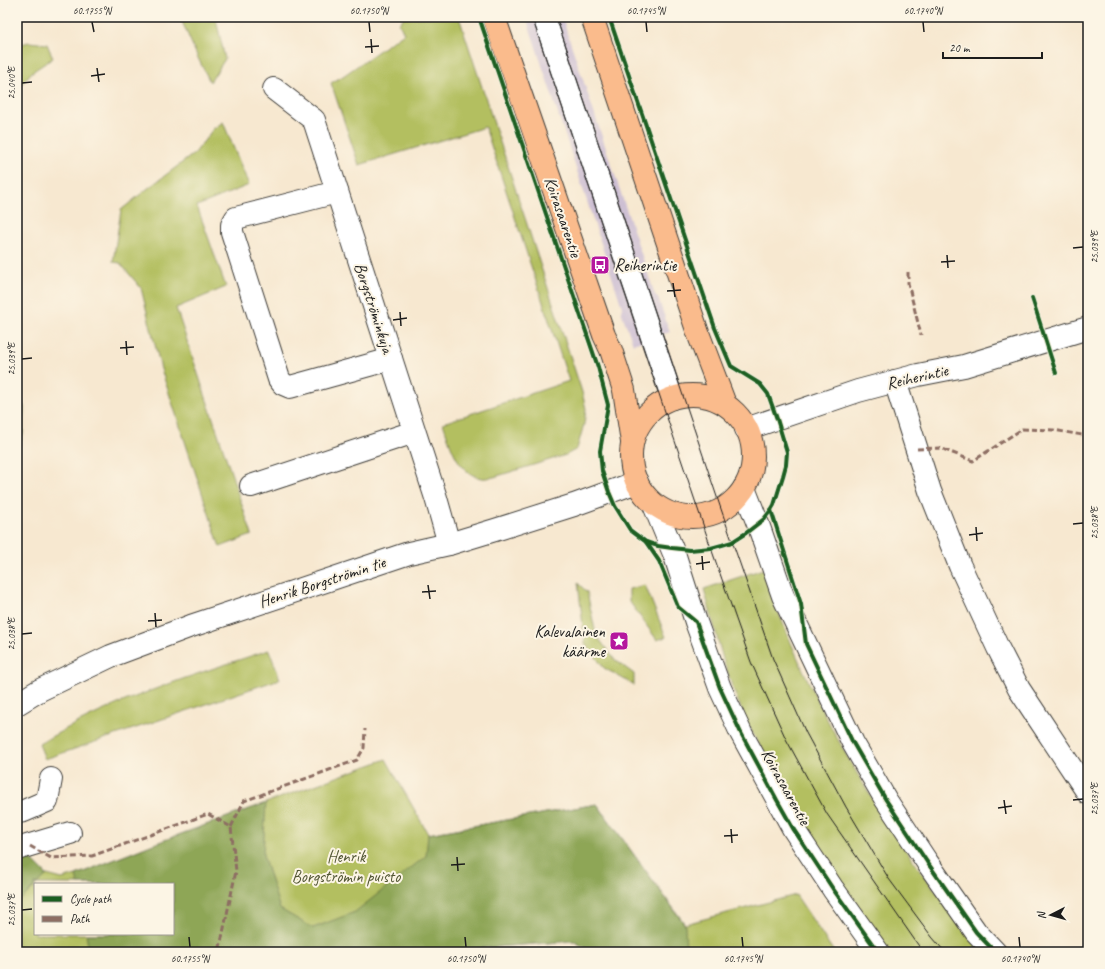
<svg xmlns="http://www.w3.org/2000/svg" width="1105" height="969" font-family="Caveat,sans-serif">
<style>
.industrial{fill:#ccbed3}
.green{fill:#b3bf61;stroke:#686e3e;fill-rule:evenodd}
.forest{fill:#8ea657;stroke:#55613a}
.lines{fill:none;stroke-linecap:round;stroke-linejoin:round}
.minor-casing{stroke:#3d3b37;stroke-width:24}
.major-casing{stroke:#3d3b37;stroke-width:24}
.minor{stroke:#fff;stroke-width:22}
.major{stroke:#fabb8c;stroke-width:22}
.tram{stroke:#1c1c1c;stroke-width:1}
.quiet{stroke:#8d6e63;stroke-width:3;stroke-dasharray:6 3;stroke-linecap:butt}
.cycleway-casing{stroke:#fcf5e5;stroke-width:6}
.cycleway{stroke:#1b5e20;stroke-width:4}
.ticks{fill:none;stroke:#1c1c1c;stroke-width:1.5}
.labels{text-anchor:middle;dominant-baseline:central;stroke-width:4;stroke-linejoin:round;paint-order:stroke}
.street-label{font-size:17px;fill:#1c1c1c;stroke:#fcf5e5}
.poi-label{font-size:17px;fill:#1c1c1c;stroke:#fcf5e5;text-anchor:start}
.park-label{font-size:17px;fill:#515534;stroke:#fcf5e5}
.neatline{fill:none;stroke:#1c1c1c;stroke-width:1.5}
.ticks-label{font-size:10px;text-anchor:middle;fill:#1c1c1c}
</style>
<rect width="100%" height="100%" fill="#fcf5e5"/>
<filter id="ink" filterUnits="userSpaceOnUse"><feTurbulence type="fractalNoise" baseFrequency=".025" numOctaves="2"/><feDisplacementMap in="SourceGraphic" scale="8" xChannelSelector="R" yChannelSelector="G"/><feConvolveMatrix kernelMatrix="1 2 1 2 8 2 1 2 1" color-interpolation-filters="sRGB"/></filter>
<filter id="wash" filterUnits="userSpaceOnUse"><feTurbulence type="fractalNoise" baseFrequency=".012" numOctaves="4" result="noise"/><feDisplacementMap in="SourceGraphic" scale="16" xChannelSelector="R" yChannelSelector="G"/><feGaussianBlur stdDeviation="0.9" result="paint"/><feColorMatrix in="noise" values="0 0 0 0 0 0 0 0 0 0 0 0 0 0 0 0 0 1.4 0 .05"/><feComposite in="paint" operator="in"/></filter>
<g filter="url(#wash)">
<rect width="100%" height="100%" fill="#f7e8d0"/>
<!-- industrial -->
<polygon class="industrial" points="526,17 562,17 655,295 658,298 670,332 633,344 621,311 622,307"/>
<!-- green -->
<g class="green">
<polygon points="180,17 220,17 216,19 225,59 210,82 198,58"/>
<path d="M404,17h55l123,375 4,17 -2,15 -7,25 -11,6 -72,22c-4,0 -9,2 -13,1 -24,-5 -31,-35 -38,-55l126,-42 -84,-254 -126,38 -28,-82 12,-7 61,-43 -5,-9z"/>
<polygon points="29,42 47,44 53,58 32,72 17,89 17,45"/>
<polygon points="223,122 249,185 197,206 226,287 176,308 252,535 220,547 161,369 141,288 120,263 113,262 121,210 147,189 195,153 213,129"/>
<polygon points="17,390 24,407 23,434 17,454"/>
<path d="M763,569c34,102 86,199 147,287 23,33 49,64 74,96h-95l-76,-110 -66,-119 -14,-34 -10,-30 -19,-70z"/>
<polygon points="578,583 587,592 596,635 614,659 634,674 634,685 604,668 585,643"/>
<polygon points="645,585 666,637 657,640 629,601 629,589"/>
<path d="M269,650l11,29 -235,80 -6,-15c71,-43 151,-68 230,-94z"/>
<path d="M386,759l42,75 169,-30 88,120 111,-29 38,57h-240l-21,-11 -142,11h-414v-93l12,-2 18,18 15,4 14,-4 75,-30zM35,884h138v50h-138z"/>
</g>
<!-- forest -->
<g class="forest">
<polygon points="266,803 263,855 280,909 313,928 355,912 426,856 428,834 597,804 685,925 686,952 593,952 573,941 431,952 89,952 86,934 173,934 173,884 78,884 76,875 151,845"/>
<polygon points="29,857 47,875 37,884 35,884 35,886 17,904 17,859"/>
</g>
</g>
<g filter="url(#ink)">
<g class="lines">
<defs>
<g id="minor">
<polyline points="544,17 672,398"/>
<polyline points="274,89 314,120 436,498 449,544"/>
<polyline points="337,192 236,218 232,225 232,232 279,379 283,384 290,387 391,359"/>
<polyline points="895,381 930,491 960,566 998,648 1019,689 1088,793"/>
<polyline points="746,429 858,391 918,375 964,366 1088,328"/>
<polyline points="251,486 414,432"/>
<polyline points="744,488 758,524 783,596 853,743 886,800 927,862 976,932 995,952"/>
<polyline points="654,505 675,556 696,622 720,688 741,733 794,830 833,889 878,952"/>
<polyline points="17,704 40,690 111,656 191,626 409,553 449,544 495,530 574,505 637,482"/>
<polyline points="17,812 24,811 47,801 51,779"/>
<polyline points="17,849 70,833"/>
</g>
<g id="major">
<polyline points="494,17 604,335 611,350 624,390 632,442"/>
<polyline points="592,17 698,333 725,404"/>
<circle cx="692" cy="456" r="61"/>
</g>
</defs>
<!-- minor casing -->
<use href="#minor" class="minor-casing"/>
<!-- major casing -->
<use href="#major" class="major-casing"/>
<!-- minor -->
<use href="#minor" class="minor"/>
<!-- major -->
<use href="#major" class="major"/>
<!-- tram -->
<g class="tram">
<polyline points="532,17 711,548 751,662 786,739 827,814 923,952"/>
<polyline points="556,17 721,509 773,659 806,733 846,807 889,879 932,937 945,952"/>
</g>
<!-- quiet -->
<g class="quiet">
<polyline points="908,272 908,283 921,335"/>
<polyline points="917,449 940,448 973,461 1022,429 1053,430 1088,436"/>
<polyline points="231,827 244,801 357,760 364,748 365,729"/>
<polyline points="30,846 51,858 92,856 208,814 231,827 236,871 219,952"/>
</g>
<defs>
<g id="cycleway">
<polyline points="479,17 598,367 608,405 600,451 602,471 609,492 615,506 630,530 646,542 658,546 672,548 690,550 711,548 722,545 732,542 746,533 764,519 771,510 774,505 783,476 786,465 787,452 777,419 768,394 760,384 731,366 715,328 609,17"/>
<polyline points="1032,298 1056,373"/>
<polyline points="771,510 801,604 806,644 853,743 886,800 927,862 976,932 995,952"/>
<polyline points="646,542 659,561 678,607 696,622 720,688 741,733 777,800 794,830 833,889 878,952"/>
</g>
</defs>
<!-- cycleway casing -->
<use href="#cycleway" class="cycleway-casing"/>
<!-- cycleway -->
<use href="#cycleway" class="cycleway"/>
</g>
</g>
<!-- ticks -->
<path class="ticks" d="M92,22l2,10M369,22l1,10M646,22l1,10M923,22l1,10M371,39l1,14M365,47l14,-1M97,68l2,14M91,76l14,-2M22,83l10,-1M1073,248l10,-1M947,255l1,13M941,262l14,-1M673,283l2,14M667,291l14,-1M400,312l1,14M393,320l14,-2M126,341l1,14M120,348l14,-1M22,359l10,-1M1073,524l10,-1M976,527l1,14M969,535l14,-2M702,556l1,14M696,564l14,-2M428,585l2,14M422,592l14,-1M155,613l1,14M148,621l14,-1M22,634l10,-1M1004,800l2,14M1073,800l10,-1M998,808l14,-2M731,829l1,14M724,836l14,-1M457,857l1,14M451,865l14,-1M22,910l10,-1M189,937l1,10M465,937l1,10M742,937l1,10M1019,937l1,10"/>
<!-- icons -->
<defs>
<symbol id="bus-square" viewBox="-11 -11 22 22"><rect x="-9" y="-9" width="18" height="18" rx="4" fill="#b5179e" stroke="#fcf5e5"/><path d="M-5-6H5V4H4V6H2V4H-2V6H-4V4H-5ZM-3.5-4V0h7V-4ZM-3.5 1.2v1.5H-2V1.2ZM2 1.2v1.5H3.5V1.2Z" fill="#fff"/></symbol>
<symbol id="sight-square" viewBox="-11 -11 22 22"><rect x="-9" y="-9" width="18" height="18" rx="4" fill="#b5179e" stroke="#fcf5e5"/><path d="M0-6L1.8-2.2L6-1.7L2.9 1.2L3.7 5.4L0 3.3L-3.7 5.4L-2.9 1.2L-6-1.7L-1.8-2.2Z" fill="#fff"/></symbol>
</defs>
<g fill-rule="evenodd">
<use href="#bus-square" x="589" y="254" width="22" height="22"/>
<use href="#sight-square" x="608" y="630" width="22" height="22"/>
</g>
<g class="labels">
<!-- street labels -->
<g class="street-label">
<text transform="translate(563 217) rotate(71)">Koirasaarentie</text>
<text transform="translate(374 308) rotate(72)">Borgströminkuja</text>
<text transform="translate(917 377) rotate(-13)">Reiherintie</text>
<text transform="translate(322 582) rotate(-18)">Henrik Borgströmin tie</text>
<text transform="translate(786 787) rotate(61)">Koirasaarentie</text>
</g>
<!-- poi labels -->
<g class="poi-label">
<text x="614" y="265">Reiherintie</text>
<text x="605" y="631" text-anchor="end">Kalevalainen<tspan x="605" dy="20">käärme</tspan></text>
</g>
<!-- park labels -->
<g class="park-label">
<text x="346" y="856">Henrik<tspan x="346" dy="20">Borgströmin puisto</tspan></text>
</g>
</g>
<!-- margin -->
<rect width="1105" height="969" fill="none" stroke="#fcf5e5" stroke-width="44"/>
<!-- legend -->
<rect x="34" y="883" width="140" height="52" fill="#fcf5e5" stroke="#a29e95"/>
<rect x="42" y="896" width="20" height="6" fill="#1b5e20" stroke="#a29e95"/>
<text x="70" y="903" font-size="12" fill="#1c1c1c">Cycle path</text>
<rect x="42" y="916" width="20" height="6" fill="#8d6e63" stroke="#a29e95"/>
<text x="70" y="923" font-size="12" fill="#1c1c1c">Path</text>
<!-- north arrow -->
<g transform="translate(1051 915) rotate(264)" stroke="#fcf5e5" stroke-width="3" paint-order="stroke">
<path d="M0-3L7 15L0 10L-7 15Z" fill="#1c1c1c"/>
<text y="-6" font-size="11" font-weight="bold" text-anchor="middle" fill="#1c1c1c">N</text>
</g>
<!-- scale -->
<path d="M943 52v6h99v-6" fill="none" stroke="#1c1c1c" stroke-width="2"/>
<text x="949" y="52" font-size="12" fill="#1c1c1c" stroke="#fcf5e5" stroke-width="3" paint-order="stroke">20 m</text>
<rect x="22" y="22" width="1061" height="925" class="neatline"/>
<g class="ticks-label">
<text x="92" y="14">60.1755°N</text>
<text x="369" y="14">60.1750°N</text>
<text x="646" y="14">60.1745°N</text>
<text x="923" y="14">60.1740°N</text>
<text transform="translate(11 83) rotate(-90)" y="4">25.040°E</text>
<text transform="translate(1094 247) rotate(-90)" y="4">25.039°E</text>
<text transform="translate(11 359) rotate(-90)" y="4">25.039°E</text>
<text transform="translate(1094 523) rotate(-90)" y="4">25.038°E</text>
<text transform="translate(11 634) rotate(-90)" y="4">25.038°E</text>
<text transform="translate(1094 799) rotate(-90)" y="4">25.037°E</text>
<text transform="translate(11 910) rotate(-90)" y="4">25.037°E</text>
<text x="190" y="962">60.1755°N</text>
<text x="466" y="962">60.1750°N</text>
<text x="743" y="962">60.1745°N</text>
<text x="1020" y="962">60.1740°N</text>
</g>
</svg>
